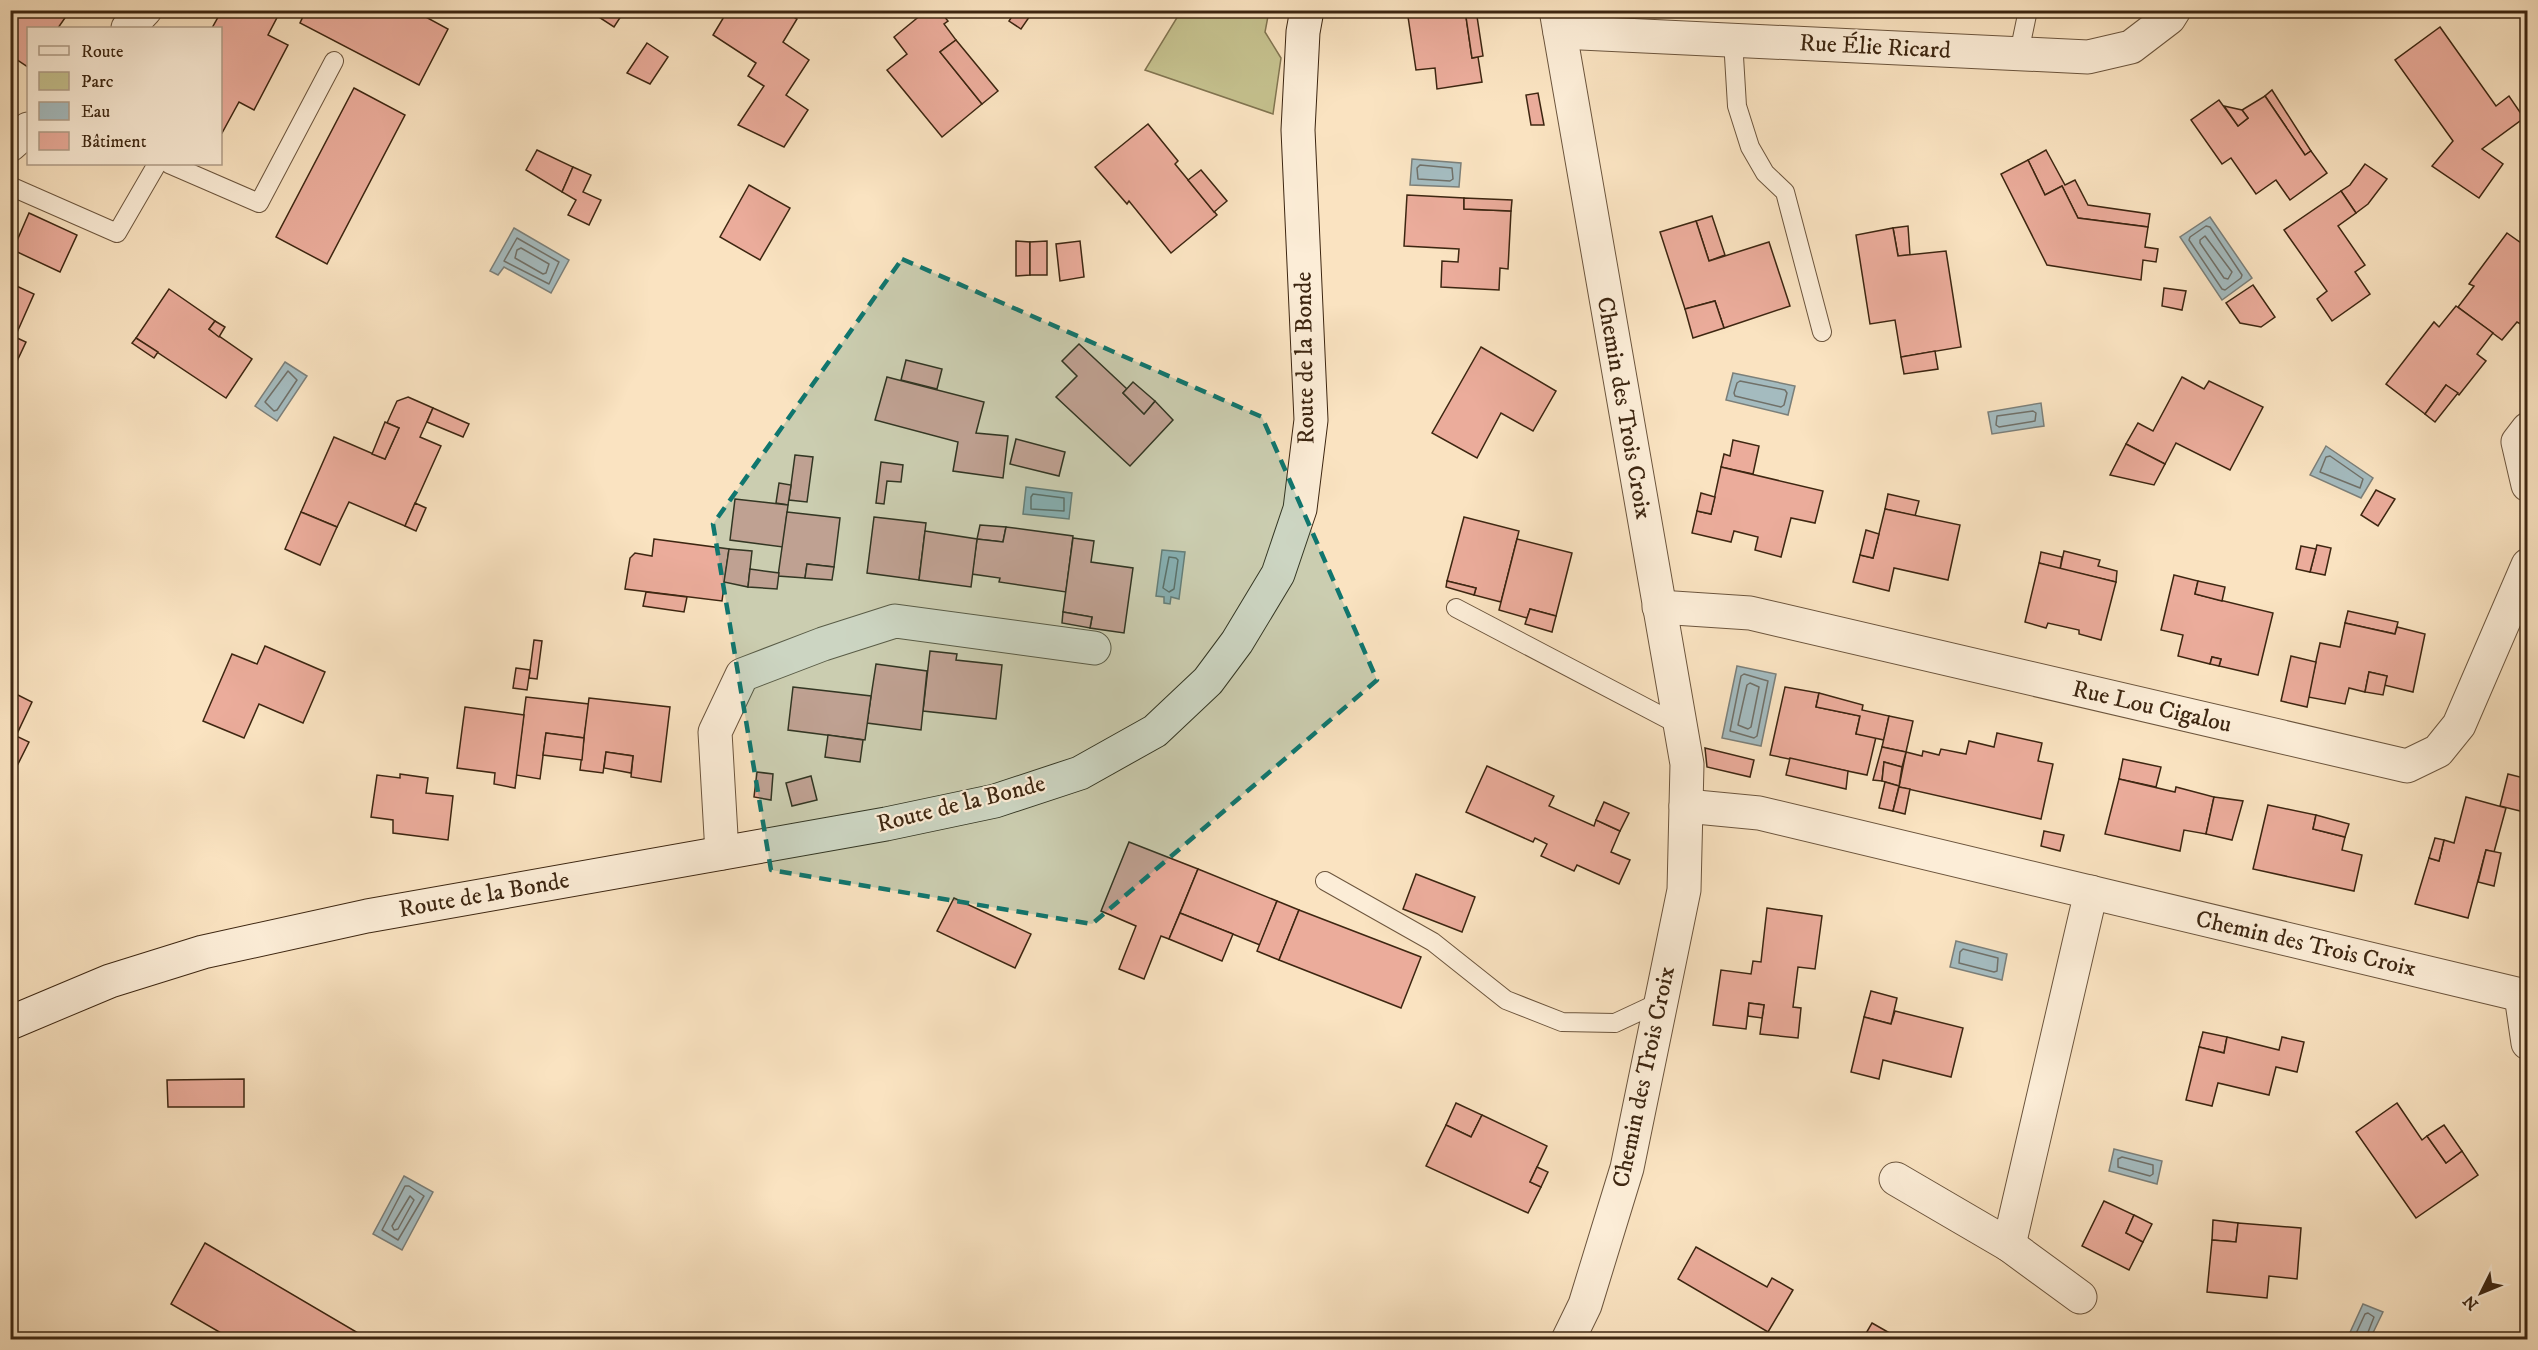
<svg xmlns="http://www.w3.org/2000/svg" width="2538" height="1350" font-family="'IM FELL DW Pica',serif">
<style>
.green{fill:#c5c18e;stroke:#817450;stroke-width:1.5}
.water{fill:#a4bbbf;stroke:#7b7f79;stroke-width:1.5}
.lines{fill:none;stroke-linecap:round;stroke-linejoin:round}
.shore{stroke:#707068;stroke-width:1.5}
.building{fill:#ebac9b;stroke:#3d2611;stroke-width:1.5}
.lane-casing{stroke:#6c553d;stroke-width:20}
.street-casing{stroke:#6c553d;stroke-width:35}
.secondary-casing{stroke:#3d2611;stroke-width:35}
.lane{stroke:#fcedd7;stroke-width:18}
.street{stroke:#fcedd7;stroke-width:33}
.secondary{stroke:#fcedd7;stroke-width:33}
.marked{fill:#0f766e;fill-opacity:0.2;stroke:#0f766e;stroke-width:4.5;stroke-dasharray:12 8;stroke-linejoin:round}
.labels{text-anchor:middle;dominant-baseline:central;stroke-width:4.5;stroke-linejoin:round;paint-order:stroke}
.street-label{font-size:24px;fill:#3d2611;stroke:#fcedd7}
</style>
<rect width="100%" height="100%" fill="#fae3c1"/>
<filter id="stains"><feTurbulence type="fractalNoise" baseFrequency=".00333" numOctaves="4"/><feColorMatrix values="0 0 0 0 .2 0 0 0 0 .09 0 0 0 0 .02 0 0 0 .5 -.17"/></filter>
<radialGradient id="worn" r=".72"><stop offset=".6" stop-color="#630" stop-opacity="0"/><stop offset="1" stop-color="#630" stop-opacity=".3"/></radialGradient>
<!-- green -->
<polygon class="green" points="1181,11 1269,11 1265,32 1281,58 1273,114 1145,70"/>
<!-- water -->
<g class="water">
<polygon points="1412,159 1461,163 1459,187 1410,185"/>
<polygon points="2210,217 2252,278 2222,300 2180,237"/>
<polygon points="514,228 569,260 551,293 504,267 498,275 490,271"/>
<polygon points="285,362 307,376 277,421 255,406"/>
<polygon points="1733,373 1795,386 1788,415 1726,400"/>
<polygon points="2041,403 2044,426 1992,434 1988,412"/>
<polygon points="2326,446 2373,478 2361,498 2310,475"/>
<polygon points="1026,487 1072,493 1069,519 1023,514"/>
<polygon points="1162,550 1185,552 1179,599 1171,597 1170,604 1164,603 1164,597 1156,596"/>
<polygon points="1737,666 1776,674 1761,746 1722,738"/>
<polygon points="1956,941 2007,954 2002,980 1950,967"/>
<polygon points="2114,1149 2162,1161 2157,1184 2109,1171"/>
<polygon points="404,1176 433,1192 402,1250 373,1234"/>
<polygon points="2363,1304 2383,1312 2370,1339 2347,1339"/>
</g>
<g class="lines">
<!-- shore -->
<g class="shore">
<polygon points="1420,165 1452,168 1453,179 1450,181 1418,179 1417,168"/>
<polygon points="2206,226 2210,227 2242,275 2241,278 2225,290 2222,289 2189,240 2190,237"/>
<polygon points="2205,236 2232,272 2228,279 2224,278 2200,243 2200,240"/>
<polygon points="517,238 559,262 549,284 504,261"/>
<polygon points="521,248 549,264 546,273 543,274 515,258 517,250"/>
<polygon points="288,371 297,380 277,410 274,411 265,402"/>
<polygon points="1740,381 1785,390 1787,393 1784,405 1781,407 1735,396 1734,393 1737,383"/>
<polygon points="2033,411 2036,413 2035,421 1999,427 1996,425 1997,416"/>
<polygon points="2330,456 2363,479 2360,488 2320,472 2326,457"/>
<polygon points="1033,494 1064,498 1064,511 1031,509 1031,497"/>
<polygon points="1169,557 1176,558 1178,560 1174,589 1169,592 1163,588"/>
<polygon points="1744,674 1768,681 1757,736 1754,738 1730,731 1741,676"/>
<polygon points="1750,683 1759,687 1751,727 1748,729 1738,725 1747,685"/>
<polygon points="1963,949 1998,958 1997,971 1994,972 1959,963 1960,952"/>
<polygon points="2122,1157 2153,1165 2153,1174 2150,1176 2118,1167 2118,1159"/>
<polygon points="405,1186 409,1186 424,1196 398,1240 382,1230"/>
<polygon points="410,1196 414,1200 398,1229 394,1230 392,1226"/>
<polyline points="2353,1340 2365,1314 2368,1313 2374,1317 2365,1340"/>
</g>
</g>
<!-- building -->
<g class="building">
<polygon points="10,10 60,10 67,15 58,28 28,28 28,67 10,55"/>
<polygon points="228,10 281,10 268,35 288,45 254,110 239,102 222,133 220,132 220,28 212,28 221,12 226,14"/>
<polygon points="306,10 413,10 448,29 419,85 300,23"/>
<polygon points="588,10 625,10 614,27"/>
<polygon points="728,10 783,10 797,19 783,42 809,60 786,95 808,110 784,147 738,125 764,86 748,76 756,63 713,35"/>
<polygon points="927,10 939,10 948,21 944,24 956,40 940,52 982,104 942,137 887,70 907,54 894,37"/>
<polygon points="1016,10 1034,10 1021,29 1009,21"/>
<polygon points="1407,10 1465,10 1472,58 1478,57 1482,82 1437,89 1435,68 1416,70"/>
<polygon points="1465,10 1476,10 1483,56 1472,58"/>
<polygon points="2440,27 2496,106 2509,96 2524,118 2482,149 2503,164 2479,198 2432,166 2453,141 2395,60"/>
<polygon points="956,40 998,91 982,104 940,52"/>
<polygon points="647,43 668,57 650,84 627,73"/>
<polygon points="354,88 405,115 327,264 276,237"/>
<polygon points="2272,90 2311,151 2305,155 2265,96"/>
<polygon points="1538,93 1544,125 1531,125 1526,95"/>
<polygon points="2265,96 2305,155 2311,151 2327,173 2290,200 2276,180 2256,194 2231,158 2222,164 2191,120 2219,100 2238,126 2248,118 2242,110"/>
<polygon points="2224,106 2242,110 2248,118 2238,126"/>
<polygon points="1148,124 1178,161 1175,164 1217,215 1171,253 1129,201 1127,204 1095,167"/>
<polygon points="537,150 573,167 562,192 526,170"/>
<polygon points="2046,150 2065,185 2075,180 2088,205 2150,214 2148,227 2078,218 2062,186 2045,195 2028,160"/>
<polygon points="2028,160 2045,195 2062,186 2078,218 2148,227 2145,247 2158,249 2156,262 2143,260 2141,280 2047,265 2001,174"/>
<polygon points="2365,164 2387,179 2368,204 2356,213 2341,191 2350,185"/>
<polygon points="573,167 591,175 583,192 601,200 589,225 568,215 576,200 562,192"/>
<polygon points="1201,170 1227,201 1214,212 1188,180"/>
<polygon points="749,185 790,208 760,260 720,237"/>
<polygon points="2341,191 2356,213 2338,226 2365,265 2355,272 2370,294 2332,321 2317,299 2327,291 2284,230"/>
<polygon points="1407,195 1464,198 1464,209 1511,211 1508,269 1500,268 1499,290 1441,287 1442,261 1458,262 1459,249 1404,246"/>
<polygon points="1464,198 1512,200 1511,211 1464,209"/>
<polygon points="29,213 77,235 60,272 13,250"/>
<polygon points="1712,216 1725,255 1709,261 1696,221"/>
<polygon points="1696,221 1709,261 1769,242 1790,306 1724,328 1715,301 1685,309 1660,232"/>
<polygon points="1908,226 1910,255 1898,256 1893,228"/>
<polygon points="1893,228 1898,256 1946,251 1961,347 1901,357 1895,320 1870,324 1856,235"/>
<polygon points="2507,233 2528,248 2528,326 2526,327 2517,322 2502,340 2458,307 2474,286 2469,284"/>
<polygon points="1016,241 1030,242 1030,275 1016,276"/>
<polygon points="1047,241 1047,275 1030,275 1030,242"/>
<polygon points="1080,241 1084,277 1060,281 1056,244"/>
<polygon points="10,283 34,294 15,337 26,342 10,376"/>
<polygon points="2253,285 2275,317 2261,327 2240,323 2226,303"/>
<polygon points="2164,288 2186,291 2182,310 2162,306"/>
<polygon points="169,289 215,321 209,329 252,359 226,398 136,338"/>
<polygon points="1715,301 1724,328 1693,338 1685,309"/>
<polygon points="2456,306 2493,333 2477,354 2486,361 2459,395 2446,385 2425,414 2386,384 2434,322 2439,327"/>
<polygon points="215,321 225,327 219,337 209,329"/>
<polygon points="136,338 158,352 154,358 132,343"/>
<polygon points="1079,344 1127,389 1123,393 1144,414 1155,401 1173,420 1130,466 1056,397 1077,376 1062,361"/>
<polygon points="1481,347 1556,391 1533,431 1501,413 1477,458 1432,433"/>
<polygon points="1935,351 1938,369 1904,374 1901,357"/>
<polygon points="906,360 942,369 937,389 901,380"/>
<polygon points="887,377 984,402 976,433 1008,436 1003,478 953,471 958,442 875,420"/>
<polygon points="2182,377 2204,389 2209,381 2263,407 2230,470 2176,443 2165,464 2126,444 2138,423 2153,431"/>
<polygon points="1133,382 1155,401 1144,414 1123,393"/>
<polygon points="2446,385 2458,393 2435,422 2425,414"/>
<polygon points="408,397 433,408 420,437 441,446 405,526 349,502 337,527 301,512 334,437 385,459 399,428 387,423 397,401"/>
<polygon points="433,408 469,424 463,437 427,422"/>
<polygon points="385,422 399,428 385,459 372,454"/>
<polygon points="1016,439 1065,452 1059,476 1010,464"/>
<polygon points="1733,440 1759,446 1753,474 1721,467 1724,454 1730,456"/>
<polygon points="2126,444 2165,464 2154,485 2110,475"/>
<polygon points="795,455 813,457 807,502 789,500"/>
<polygon points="881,462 903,465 901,482 887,481 884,504 876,503"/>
<polygon points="1721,467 1823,491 1815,523 1791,518 1781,557 1755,550 1758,537 1734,531 1731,542 1692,533 1697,511 1711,514"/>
<polygon points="779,483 791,485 788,505 776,503"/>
<polygon points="2376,490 2395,499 2378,526 2361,515"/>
<polygon points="1701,493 1715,497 1711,514 1697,511"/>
<polygon points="1888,494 1919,501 1915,516 1885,509"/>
<polygon points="735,499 788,505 783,547 730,540"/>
<polygon points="415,503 426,508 416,531 405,526"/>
<polygon points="1885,509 1960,525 1948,580 1894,568 1889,591 1853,582 1860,555 1873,558"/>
<polygon points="301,512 337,527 320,565 285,549"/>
<polygon points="787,512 840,518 834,567 807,564 805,578 778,576"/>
<polygon points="874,517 926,523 919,580 867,573"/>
<polygon points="1464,517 1519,531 1501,602 1474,595 1476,588 1447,581"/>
<polygon points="980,525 1006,527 1003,542 977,539"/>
<polygon points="1006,527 1073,536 1066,592 999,582 1000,578 972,574 977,539 1003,542"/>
<polygon points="1866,530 1879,534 1873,558 1860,555"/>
<polygon points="925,531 977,539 971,587 919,580"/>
<polygon points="1073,538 1094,541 1091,562 1133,568 1124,633 1090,628 1092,617 1063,612"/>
<polygon points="654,539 729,549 722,601 625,589 630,558 635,553 652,556"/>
<polygon points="1517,539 1572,553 1556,616 1530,609 1527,618 1499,610"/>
<polygon points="2317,545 2331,548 2325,575 2310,572"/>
<polygon points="2301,546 2316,549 2310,572 2296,569"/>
<polygon points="729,549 752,551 748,587 724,582"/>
<polygon points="2064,551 2100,560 2098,566 2117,571 2116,582 2060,569"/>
<polygon points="2041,552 2062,557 2060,569 2039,563"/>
<polygon points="2039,563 2116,582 2101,640 2079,634 2079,630 2048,623 2046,628 2025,622"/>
<polygon points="807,564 834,567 832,580 805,578"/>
<polygon points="750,569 779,573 777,589 748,587"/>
<polygon points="2174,575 2198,581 2195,594 2273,613 2258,675 2219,666 2221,659 2212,657 2210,664 2178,656 2183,635 2161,630"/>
<polygon points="1447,581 1476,588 1474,595 1446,587"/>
<polygon points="2198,581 2225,587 2222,601 2195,594"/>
<polygon points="646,592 687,597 684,612 643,606"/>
<polygon points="1530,609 1556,616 1552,632 1525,624"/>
<polygon points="2348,611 2398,622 2395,634 2345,623"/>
<polygon points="1063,612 1092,617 1090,628 1062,623"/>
<polygon points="2345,623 2395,634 2397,627 2425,634 2413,692 2384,685 2387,676 2369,672 2365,692 2349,688 2345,704 2308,697 2320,643 2340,647"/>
<polygon points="534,640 542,641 537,679 529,678"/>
<polygon points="265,646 325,672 303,723 259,704 244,738 203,721 232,654 257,664"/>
<polygon points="930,651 957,654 956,660 1002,665 996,719 923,711"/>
<polygon points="2291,656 2316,662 2307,707 2281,701"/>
<polygon points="2212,657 2221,659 2219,666 2210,664"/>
<polygon points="876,664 927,671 921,730 867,723"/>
<polygon points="516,668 530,670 527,690 513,688"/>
<polygon points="2369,672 2387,676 2383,695 2365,692"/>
<polygon points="793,687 871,696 865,740 788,730"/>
<polygon points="1785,687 1819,693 1816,707 1860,716 1856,734 1876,737 1867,775 1770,755"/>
<polygon points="10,691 32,702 16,736 29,742 10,780"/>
<polygon points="1819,693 1863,705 1862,710 1889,716 1884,740 1856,734 1860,716 1816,707"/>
<polygon points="526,697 589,704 584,738 546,733 540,779 516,775"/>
<polygon points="589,698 670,707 661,782 631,777 633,756 606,752 603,773 580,770"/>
<polygon points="465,707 524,715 515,788 494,784 495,773 457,768"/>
<polygon points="1889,716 1913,721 1906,752 1882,747"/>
<polygon points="546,733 584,738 582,760 543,755"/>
<polygon points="1997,733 2042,743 2038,761 2053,764 2041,819 1899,787 1906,752 1922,756 1923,751 1939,755 1941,749 1966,754 1969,741 1994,747"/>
<polygon points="828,735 863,740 860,762 825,757"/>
<polygon points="1882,747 1906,752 1902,767 1884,762 1882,781 1873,780"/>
<polygon points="1705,748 1754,760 1750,777 1707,767"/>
<polygon points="606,752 633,756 631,773 604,768"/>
<polygon points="1790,758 1848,771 1846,789 1786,775"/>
<polygon points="2123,759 2161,767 2156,787 2119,779"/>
<polygon points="1884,762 1902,767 1899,786 1882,781"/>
<polygon points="1487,766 1554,796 1549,806 1594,826 1596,820 1620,831 1611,852 1630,860 1619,884 1577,865 1574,871 1541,856 1547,844 1535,838 1533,842 1466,812"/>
<polygon points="757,772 773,774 771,800 754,797"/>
<polygon points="400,774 428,778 426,793 453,796 448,840 393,833 393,820 371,817 377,775 400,778"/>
<polygon points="2508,774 2528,779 2528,813 2500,806"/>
<polygon points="811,776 817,800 792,806 786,783"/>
<polygon points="2119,779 2175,792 2176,787 2214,797 2206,834 2184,830 2180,851 2105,834"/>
<polygon points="1885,782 1899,786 1893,811 1879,808"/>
<polygon points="1899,787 1910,789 1905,814 1893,811"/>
<polygon points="2214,797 2243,801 2232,840 2206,834"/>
<polygon points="2466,797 2506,808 2494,852 2486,850 2468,918 2415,904 2429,858 2439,861 2444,840 2454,843"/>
<polygon points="1604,802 1629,813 1620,831 1596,820"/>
<polygon points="2268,805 2316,815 2313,829 2345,837 2342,850 2362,855 2354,891 2253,869"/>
<polygon points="2316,815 2349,824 2345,837 2313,829"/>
<polygon points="2044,831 2064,835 2060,851 2041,846"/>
<polygon points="2435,838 2444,840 2439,861 2429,858"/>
<polygon points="1129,842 1198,869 1169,939 1161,936 1144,979 1119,969 1136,926 1101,911"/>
<polygon points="2486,850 2501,853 2494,886 2478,882"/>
<polygon points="1198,869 1277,901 1260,945 1180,913"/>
<polygon points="1416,874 1475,897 1462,932 1403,909"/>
<polygon points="954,898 1031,934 1015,968 937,931"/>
<polygon points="1277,901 1299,910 1279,960 1257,951"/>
<polygon points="1767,908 1822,916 1815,969 1798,967 1793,1007 1801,1008 1798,1038 1760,1034 1764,1005 1749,1003 1746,1029 1713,1025 1721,970 1751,974 1753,961 1761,962"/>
<polygon points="1299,910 1421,957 1401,1008 1279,960"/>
<polygon points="1180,913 1233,934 1222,961 1169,939"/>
<polygon points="1871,991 1897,998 1891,1024 1864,1017"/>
<polygon points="1749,1003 1764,1005 1762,1018 1748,1016"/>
<polygon points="1895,1011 1963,1028 1951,1077 1883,1060 1879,1079 1851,1072 1864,1017 1891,1024"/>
<polygon points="2203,1032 2227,1037 2224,1053 2199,1047"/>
<polygon points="2227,1037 2279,1050 2282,1037 2304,1042 2297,1072 2276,1067 2269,1095 2218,1083 2212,1106 2186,1100 2199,1047 2224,1053"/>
<polygon points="244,1079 244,1107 168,1107 167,1080"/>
<polygon points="1456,1103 1482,1115 1471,1137 1446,1125"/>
<polygon points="2397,1103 2422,1140 2427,1136 2446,1163 2462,1151 2478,1175 2416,1218 2356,1132"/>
<polygon points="1482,1115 1547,1146 1530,1182 1541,1187 1528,1213 1426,1166 1446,1125 1471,1137"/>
<polygon points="2444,1125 2462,1151 2446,1163 2427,1136"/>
<polygon points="1537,1167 1548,1172 1541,1187 1530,1182"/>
<polygon points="2104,1201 2134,1215 2126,1233 2143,1242 2129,1270 2082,1246"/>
<polygon points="2134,1215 2152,1224 2143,1242 2126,1233"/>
<polygon points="2213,1220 2238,1223 2236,1242 2212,1240"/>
<polygon points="2238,1223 2301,1228 2297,1279 2269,1276 2267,1298 2207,1292 2212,1240 2236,1242"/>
<polygon points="205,1243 370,1340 233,1340 171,1304"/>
<polygon points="1696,1247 1767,1287 1772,1278 1793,1290 1768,1332 1678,1279"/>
<polygon points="1872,1323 1902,1340 1862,1340"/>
</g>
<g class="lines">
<defs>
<g id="lane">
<polyline points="1733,40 1737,106 1750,147 1765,173 1785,192 1822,332"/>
<polyline points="2019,53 2028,10"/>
<polyline points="169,164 259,203 334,61"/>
<polyline points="10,186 117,233 157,164"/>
<polyline points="1456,608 1679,725"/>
<polyline points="1325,881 1433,942 1506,1000 1562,1022 1615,1023 1660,1002"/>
</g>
<g id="street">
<polyline points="1556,10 1687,764 1684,890 1627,1168 1585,1305 1568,1340"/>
<polyline points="128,28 145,10"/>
<polyline points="1560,32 2088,57 2131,47 2169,18 2174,10"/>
<polyline points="10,145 28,129"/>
<polyline points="2528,429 2518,442 2528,485"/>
<polyline points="1659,607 1750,613 2407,766 2438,751 2459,725 2528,565"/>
<polyline points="1686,806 1759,813 2521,995 2528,995"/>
<polyline points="722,853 715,732 742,675 823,644 895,621 1094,648"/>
<polyline points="2521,995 2528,1043"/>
<polyline points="1896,1179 2009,1245 2080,1297"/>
<polyline points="2009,1245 2091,892"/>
</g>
<polyline id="secondary" points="10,1023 110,981 203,952 367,916 886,824 995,801 1080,773 1155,731 1208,681 1237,642 1278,574 1300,509 1311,420 1298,130 1303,32 1307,10"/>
</defs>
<!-- lane casing -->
<use href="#lane" class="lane-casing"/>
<!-- street casing -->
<use href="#street" class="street-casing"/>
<!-- secondary casing -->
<use href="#secondary" class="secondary-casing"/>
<!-- lane -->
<use href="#lane" class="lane"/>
<!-- street -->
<use href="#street" class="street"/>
<!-- secondary -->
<use href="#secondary" class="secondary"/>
</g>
<!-- marked area -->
<path class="marked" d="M902,259l360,158 115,263 -285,244 -321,-54 -58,-346z"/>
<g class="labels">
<!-- street labels -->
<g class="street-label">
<text transform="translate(1875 47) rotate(3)">Rue Élie Ricard</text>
<text transform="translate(1305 358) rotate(-91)">Route de la Bonde</text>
<text transform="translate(1624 408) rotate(80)">Chemin des Trois Croix</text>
<text transform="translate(2152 707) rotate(13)">Rue Lou Cigalou</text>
<text transform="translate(961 804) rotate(-14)">Route de la Bonde</text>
<text transform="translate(484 895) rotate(-10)">Route de la Bonde</text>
<text transform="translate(2306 944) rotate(13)">Chemin des Trois Croix</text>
<text transform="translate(1644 1077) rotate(-78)">Chemin des Trois Croix</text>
</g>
</g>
<!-- margin -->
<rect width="2538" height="1350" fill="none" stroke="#fae3c1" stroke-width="36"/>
<rect x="12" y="12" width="2514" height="1326" fill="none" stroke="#3d2611" stroke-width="3"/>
<rect x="18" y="18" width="2502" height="1314" fill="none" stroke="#3d2611" stroke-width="1.5"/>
<!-- legend -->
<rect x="27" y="27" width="195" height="138" fill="#fcedd7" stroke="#b09d88" stroke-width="1.5"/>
<rect x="39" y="46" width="30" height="9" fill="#fcedd7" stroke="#b09d88" stroke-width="1.5"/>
<text x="81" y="57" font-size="18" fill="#3d2611">Route</text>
<rect x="39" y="72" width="30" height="18" fill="#c5c18e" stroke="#b09d88" stroke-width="1.5"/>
<text x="81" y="87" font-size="18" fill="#3d2611">Parc</text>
<rect x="39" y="102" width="30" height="18" fill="#a4bbbf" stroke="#b09d88" stroke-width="1.5"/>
<text x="81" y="117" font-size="18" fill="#3d2611">Eau</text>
<rect x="39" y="132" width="30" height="18" fill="#ebac9b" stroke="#b09d88" stroke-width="1.5"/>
<text x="81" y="147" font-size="18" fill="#3d2611">Bâtiment</text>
<!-- north arrow -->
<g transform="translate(2481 1293) rotate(227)" stroke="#fcedd7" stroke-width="4.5" paint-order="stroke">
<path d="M0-4.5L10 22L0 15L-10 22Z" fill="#3d2611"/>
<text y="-9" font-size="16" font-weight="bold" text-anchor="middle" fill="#3d2611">N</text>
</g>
<rect width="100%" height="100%" filter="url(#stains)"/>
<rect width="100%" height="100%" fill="url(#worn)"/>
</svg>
